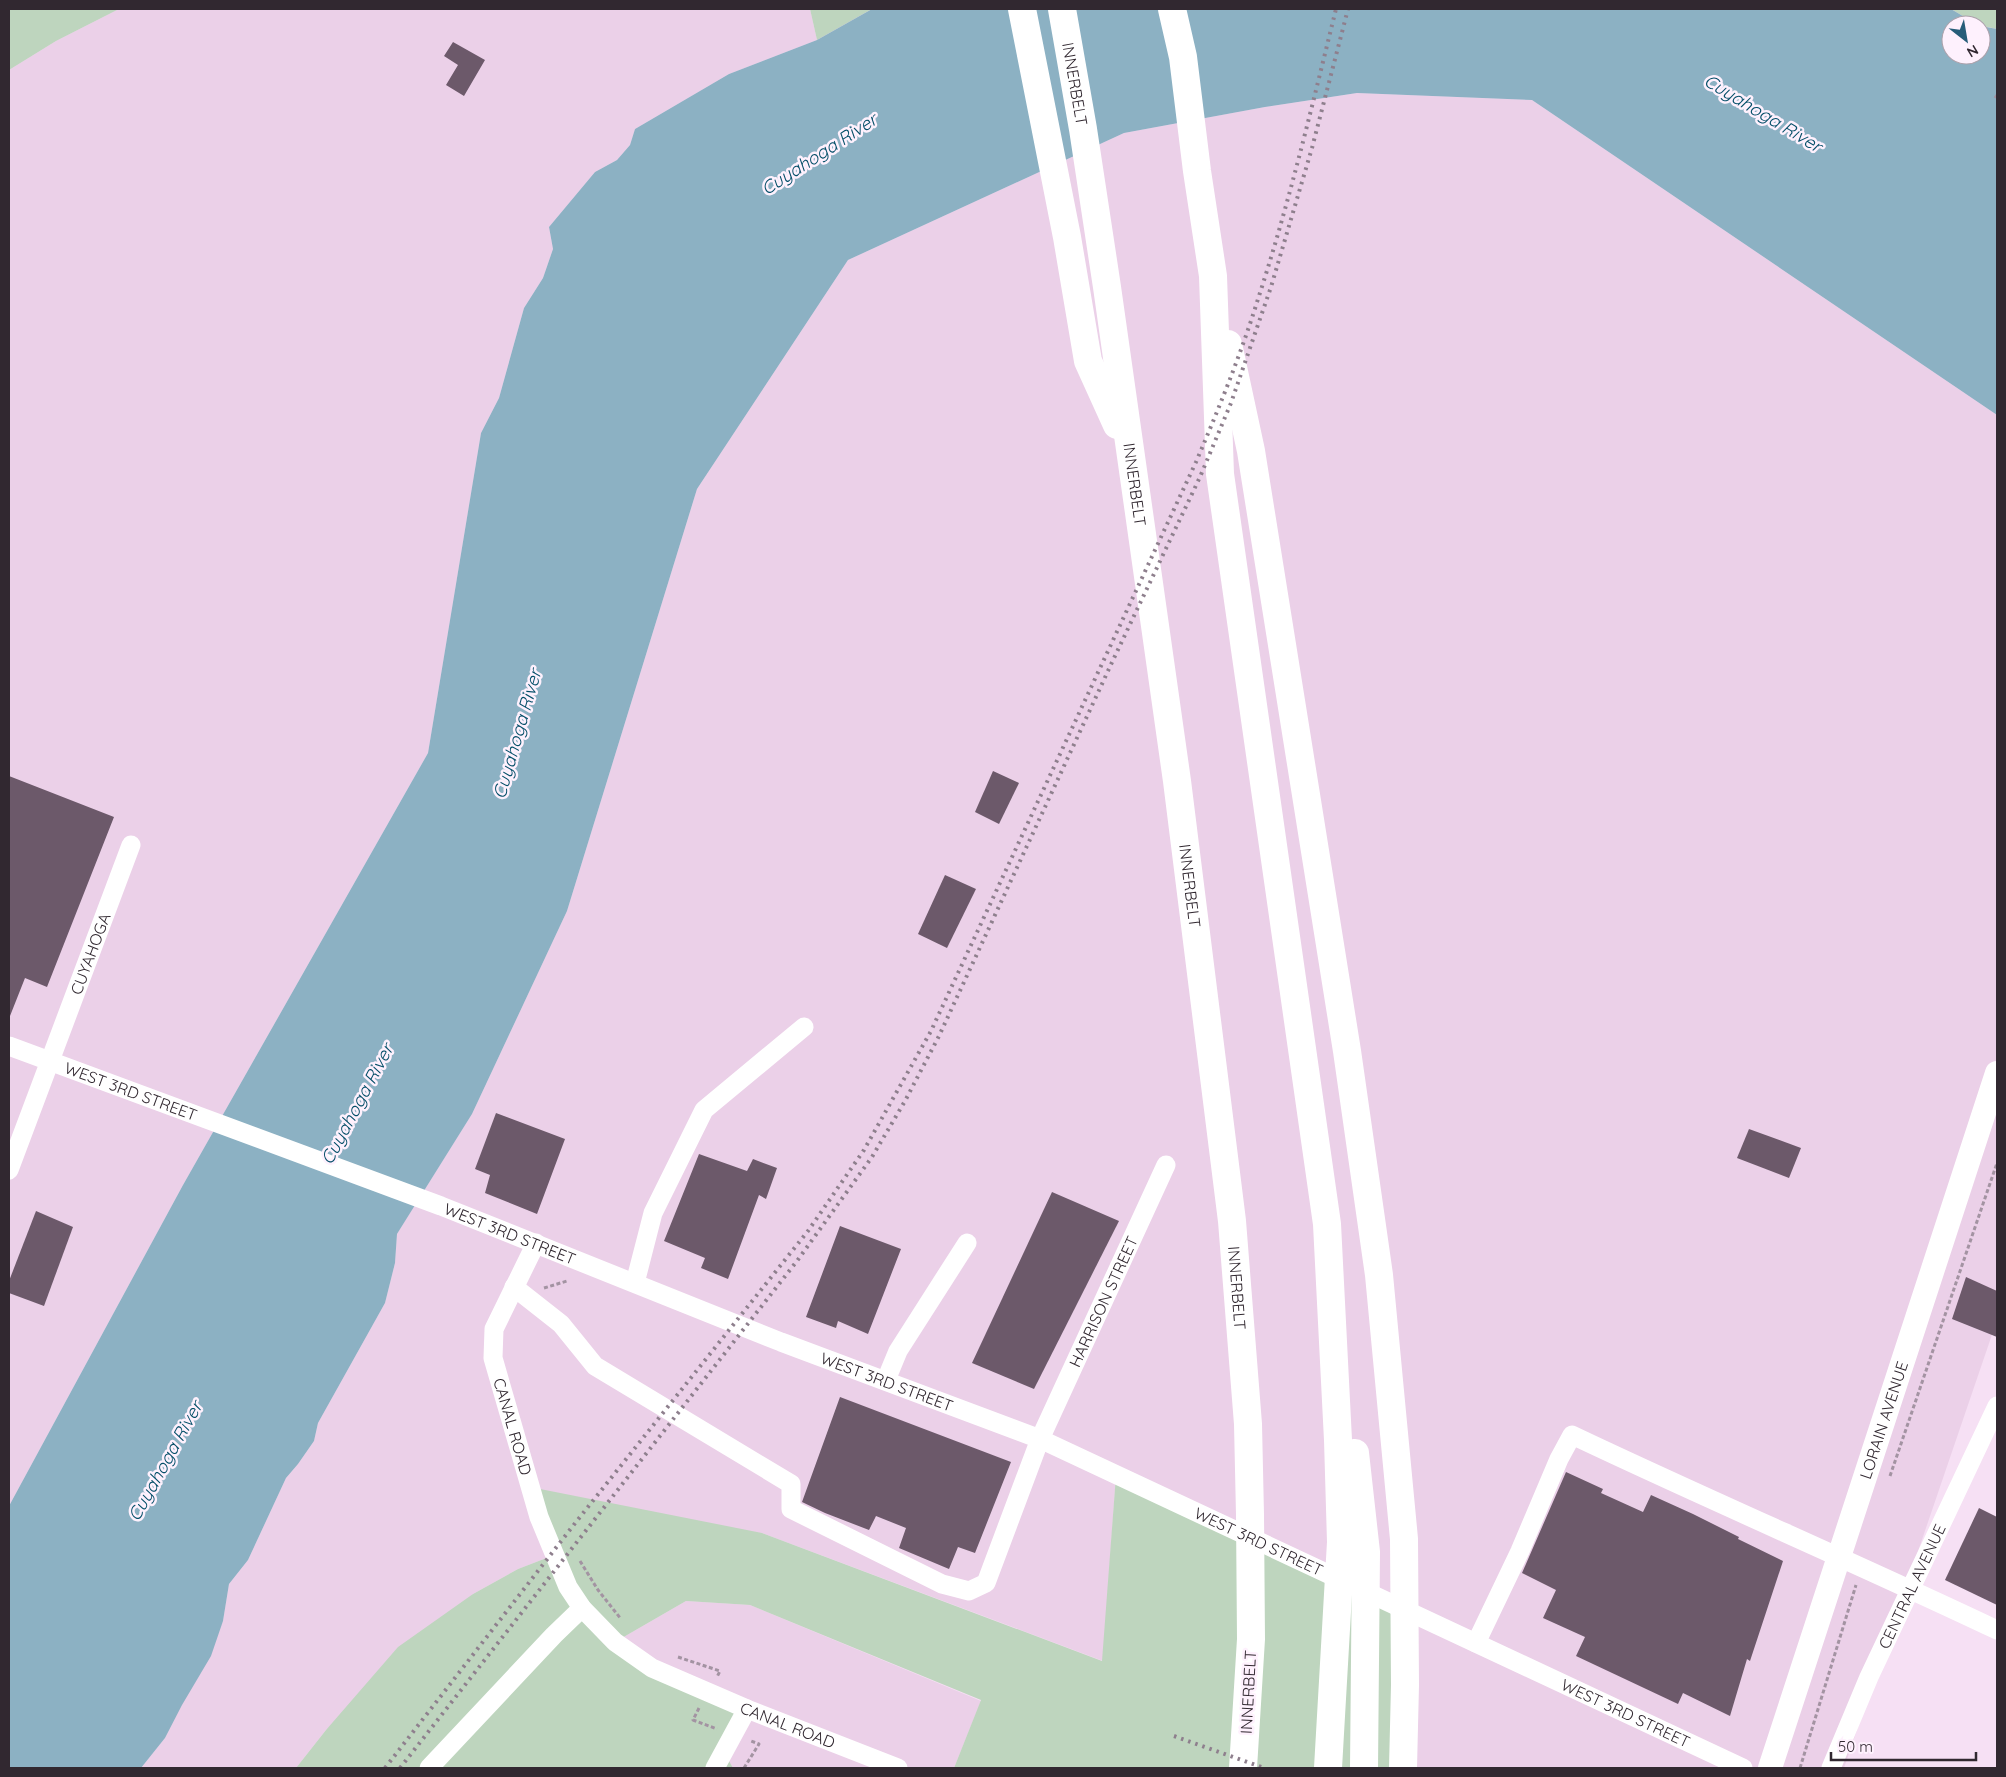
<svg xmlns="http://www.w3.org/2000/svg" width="2006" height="1777" font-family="Quicksand,sans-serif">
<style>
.built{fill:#ebd0e8}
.green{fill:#bed5be}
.water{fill:#8cb1c3}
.building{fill:#6c596a}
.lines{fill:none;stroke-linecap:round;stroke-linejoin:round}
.path{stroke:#a393a2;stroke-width:3;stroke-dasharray:4 2.5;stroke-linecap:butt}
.minor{stroke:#fff;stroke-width:19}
.major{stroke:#fff;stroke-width:24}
.highway{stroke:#fff;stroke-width:28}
.rail{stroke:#8e7f8d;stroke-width:4;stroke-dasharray:2.5 5;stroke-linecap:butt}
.labels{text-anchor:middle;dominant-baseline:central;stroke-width:5;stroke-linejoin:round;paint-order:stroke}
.street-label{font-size:16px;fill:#312830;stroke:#fef1fd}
.water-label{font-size:18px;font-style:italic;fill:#034e68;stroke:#fef1fd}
</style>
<rect width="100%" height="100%" fill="#f6e0f4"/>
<!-- built -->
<g class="built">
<polygon points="119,9 810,9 817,40 729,74 635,129 630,145 617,160 595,172 549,227 553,249 543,278 524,308 499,398 481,433 428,753 183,1185 9,1506 9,70 56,41"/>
<polygon points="1357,93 1532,100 1997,415 1997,1320 1844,1768 1403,1768 1116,1475 1103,1661 762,1533 549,1557 518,1569 473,1594 326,1730 296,1768 141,1768 165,1738 223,1621 229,1584 248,1560 286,1478 298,1464 314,1441 318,1423 385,1303 395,1263 397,1234 472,1114 567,911 697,489 848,260 1124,133 1265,107"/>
<polygon points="686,1601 750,1605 981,1701 954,1768 733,1768 724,1753 615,1642"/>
</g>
<!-- green -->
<g class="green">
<polygon points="9,9 119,9 56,41 9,70"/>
<polygon points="810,9 872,9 817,40"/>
<polygon points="1951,9 1997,9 1997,29 1978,25"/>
<polygon points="1116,1475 1402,1608 1403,1768 954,1768 981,1700 750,1605 686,1601 615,1642 747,1709 724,1752 733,1768 296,1768 326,1730 398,1647 473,1594 518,1569 549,1557 530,1487 762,1533 1102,1661"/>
</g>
<!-- water -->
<polygon class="water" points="872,9 1951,9 1978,25 1951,25 1951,55 1981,55 1981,26 1997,29 1997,415 1532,100 1357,93 1265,107 1124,133 848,260 697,489 567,911 472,1114 397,1234 395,1263 385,1303 318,1423 314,1441 298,1464 286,1478 248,1560 229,1584 223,1621 211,1656 182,1705 165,1738 141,1768 9,1768 9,1506 183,1185 428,753 481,433 499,398 524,308 543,278 553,249 549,227 595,172 617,160 630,145 635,129 729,74 817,40"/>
<!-- building -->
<g class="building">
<polygon points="453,42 485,60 464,96 446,85 458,65 444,56"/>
<polygon points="993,771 1019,783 999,824 975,812"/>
<polygon points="9,776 114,817 47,987 25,978 10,1016"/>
<polygon points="945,875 976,889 947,948 918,934"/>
<polygon points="496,1113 565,1139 537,1214 485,1193 490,1175 475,1169"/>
<polygon points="1749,1129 1801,1148 1789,1178 1737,1158"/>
<polygon points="699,1154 747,1171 753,1159 777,1168 766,1199 759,1195 728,1279 701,1268 705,1258 664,1241"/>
<polygon points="1052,1192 1119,1221 1034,1389 972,1363"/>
<polygon points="36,1211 73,1227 44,1306 9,1293 9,1281"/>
<polygon points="840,1226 901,1249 868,1334 838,1321 836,1328 806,1317"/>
<polygon points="1966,1277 1997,1291 1997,1337 1952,1319"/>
<polygon points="840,1397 1011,1462 975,1553 958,1547 949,1569 899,1548 906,1528 876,1516 869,1530 825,1513 802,1502"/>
<polygon points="1566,1472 1603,1489 1601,1493 1643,1512 1651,1495 1693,1514 1739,1537 1738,1539 1783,1561 1750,1661 1747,1659 1730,1716 1683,1693 1678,1704 1576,1656 1585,1637 1543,1618 1556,1590 1522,1573"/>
<polygon points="1979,1508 1997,1517 1997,1605 1945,1580"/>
</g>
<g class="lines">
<!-- path -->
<g class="path">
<polyline points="1995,98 1997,95"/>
<polyline points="544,1288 567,1281"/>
<polyline points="1890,1476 1997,1163"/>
<polyline points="580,1561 598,1590 621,1619"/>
<polyline points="678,1657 720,1671 717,1677"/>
<polyline points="699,1708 693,1720 717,1729"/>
<polyline points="744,1768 759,1744 751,1741"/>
<polyline points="1800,1768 1856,1585"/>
</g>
<!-- minor -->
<g class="minor">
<path id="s1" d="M9,1046l432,160 340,136 259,97 703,329"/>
<path id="s2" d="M9,1170l122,-325"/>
<path id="s3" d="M536,1243l-42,86 -1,29 46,159 29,70 14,21 33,34 37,26 95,41 151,59"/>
<polyline points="635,1283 653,1213 704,1110 804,1027"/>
<path id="s4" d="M514,1287l47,37 34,42 196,118v25l151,75 27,7 17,-8 54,-144 126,-274"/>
<polyline points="886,1380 898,1351 967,1243"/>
<path d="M1476,1643l44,-92 39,-92 13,-24c141,67 284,128 425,195"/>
<polyline points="429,1768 554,1635 582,1608"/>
<polyline points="715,1768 747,1709"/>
<path id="s5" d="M1831,1768l38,-91 128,-271"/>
</g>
<!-- major -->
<path class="major" id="s6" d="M1770,1768l227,-695"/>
<!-- highway -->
<g class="highway">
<polyline points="1022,9 1067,237 1088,361 1117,425"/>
<path id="s7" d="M1062,9l21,120 24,158 70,494 55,440 16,203 2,91 1,124 -8,129"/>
<polyline points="1172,9 1183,57 1197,171 1213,276 1220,474 1327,1224 1338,1440 1341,1542 1328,1768"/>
<polyline points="1228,344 1251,451 1347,1051 1379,1275 1404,1539 1405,1685 1403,1768"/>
<polyline points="1355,1453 1366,1552 1364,1768"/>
</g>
<!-- rail -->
<g class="rail">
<polyline points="1174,1736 1264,1768"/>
<path d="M385,1768l191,-246 232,-291 56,-81 67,-119 265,-569c23,-54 45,-108 62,-163 31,-95 54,-193 78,-290"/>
<polyline points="400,1768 797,1261 872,1157 905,1101 939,1036 1114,658 1200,477 1231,403 1271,287 1312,148 1348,9"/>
</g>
</g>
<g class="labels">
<!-- street labels -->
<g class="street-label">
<text stroke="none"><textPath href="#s7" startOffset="76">INNERBELT</textPath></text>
<text stroke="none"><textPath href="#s7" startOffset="481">INNERBELT</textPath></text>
<text stroke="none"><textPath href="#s7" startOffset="886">INNERBELT</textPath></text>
<text stroke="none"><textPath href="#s2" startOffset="231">CUYAHOGA</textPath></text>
<text stroke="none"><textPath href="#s1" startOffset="130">WEST 3RD STREET</textPath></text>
<text stroke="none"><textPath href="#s1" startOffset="535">WEST 3RD STREET</textPath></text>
<text stroke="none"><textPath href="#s7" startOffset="1291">INNERBELT</textPath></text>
<text stroke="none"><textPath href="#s4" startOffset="888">HARRISON STREET</textPath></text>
<text stroke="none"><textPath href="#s1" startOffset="940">WEST 3RD STREET</textPath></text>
<text stroke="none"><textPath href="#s6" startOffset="366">LORAIN AVENUE</textPath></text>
<text stroke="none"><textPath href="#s3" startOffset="196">CANAL ROAD</textPath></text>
<text stroke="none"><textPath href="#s1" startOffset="1345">WEST 3RD STREET</textPath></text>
<text stroke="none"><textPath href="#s5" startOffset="199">CENTRAL AVENUE</textPath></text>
<text transform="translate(1248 1692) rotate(-87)">INNERBELT</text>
<text stroke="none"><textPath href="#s1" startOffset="1750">WEST 3RD STREET</textPath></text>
<text stroke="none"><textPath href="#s3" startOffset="631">CANAL ROAD</textPath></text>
</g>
<!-- water labels -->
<g class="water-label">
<text transform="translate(1763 113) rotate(31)">Cuyahoga River</text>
<text transform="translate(819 154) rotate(-33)">Cuyahoga River</text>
<text transform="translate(517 734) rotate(-74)">Cuyahoga River</text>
<text transform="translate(357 1104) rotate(-62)">Cuyahoga River</text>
<text transform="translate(165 1461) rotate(-61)">Cuyahoga River</text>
</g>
</g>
<!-- border -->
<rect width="2006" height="1777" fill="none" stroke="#312830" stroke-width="20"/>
<!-- north arrow -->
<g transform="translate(1966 40) rotate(149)"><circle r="24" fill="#fef1fd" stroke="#aca1ab"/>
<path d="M0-4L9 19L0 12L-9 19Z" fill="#275d79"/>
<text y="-8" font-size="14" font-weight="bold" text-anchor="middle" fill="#312830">N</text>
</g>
<!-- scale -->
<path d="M1831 1752v8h145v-8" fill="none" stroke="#312830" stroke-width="2.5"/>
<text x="1838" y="1752" font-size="15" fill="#312830" stroke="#fef1fd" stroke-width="4" paint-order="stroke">50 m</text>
</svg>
